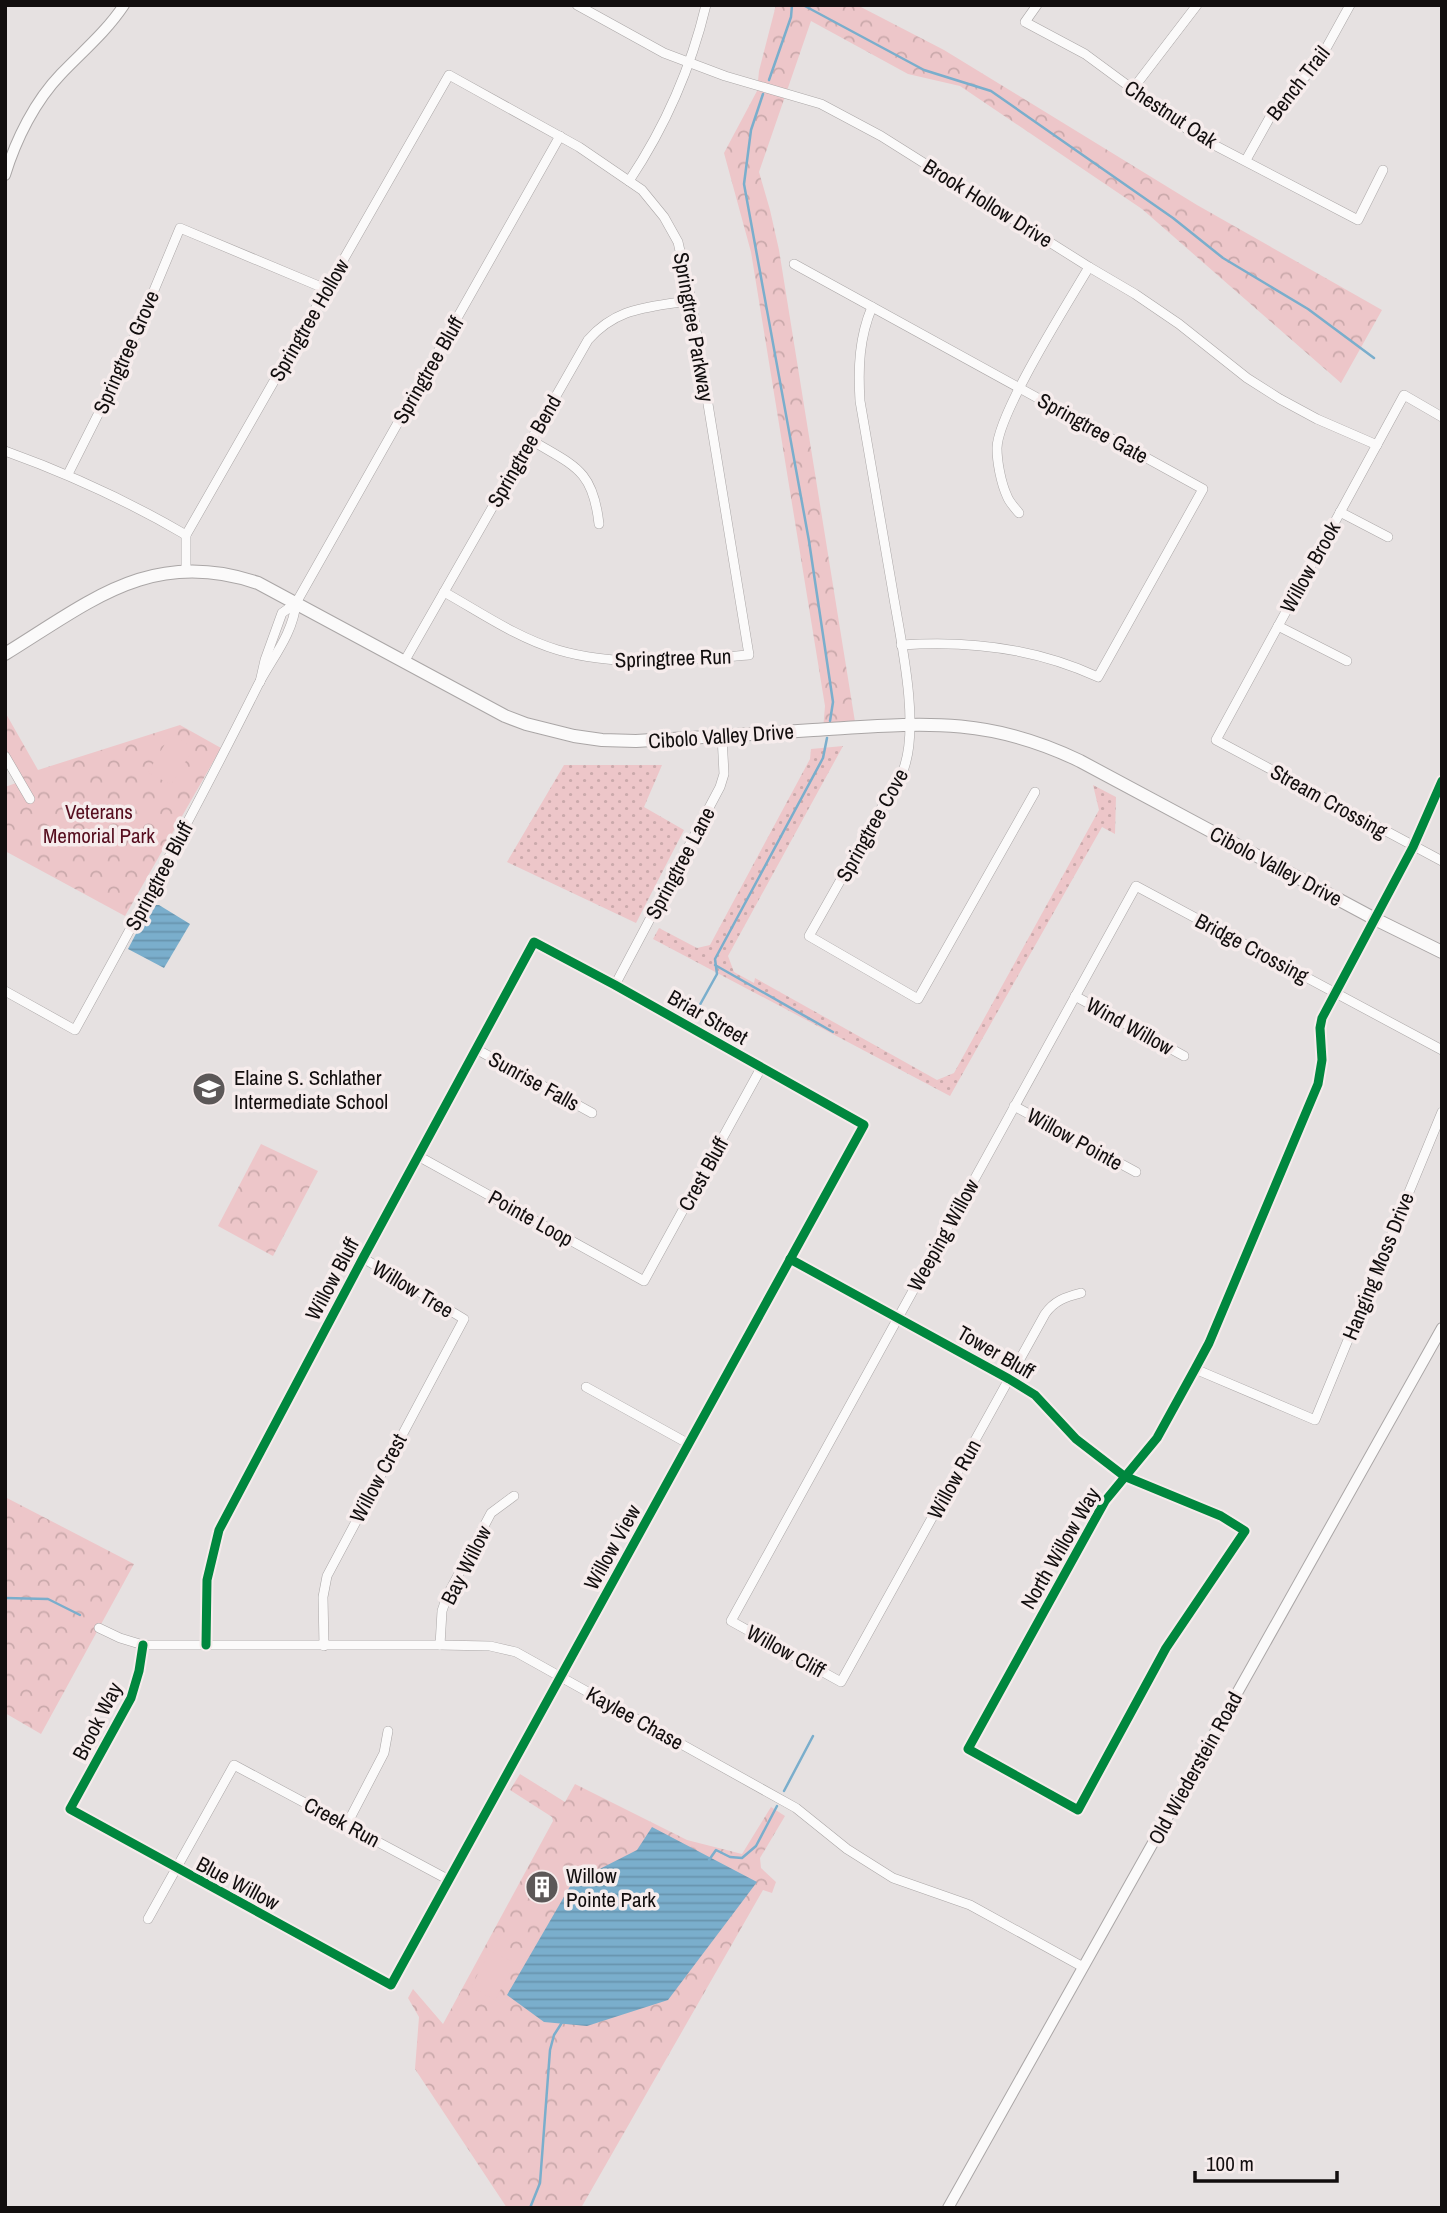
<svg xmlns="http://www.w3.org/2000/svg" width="1447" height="2213" font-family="'Archivo Narrow',sans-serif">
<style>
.grass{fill:url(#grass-dots)}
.forest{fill:url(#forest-crowns)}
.pitch{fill:#edc6c9}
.water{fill:url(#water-rules)}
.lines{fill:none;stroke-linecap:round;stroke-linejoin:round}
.stream{stroke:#7aaecc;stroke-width:2.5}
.minor-casing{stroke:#aaa6a6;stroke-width:10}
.tertiary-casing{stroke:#aaa6a6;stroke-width:12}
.secondary-casing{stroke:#aaa6a6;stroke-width:14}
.minor{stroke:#fbfafa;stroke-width:9}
.tertiary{stroke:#fbfafa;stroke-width:10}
.secondary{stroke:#fbfafa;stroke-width:12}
.cycleway-casing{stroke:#f6ecec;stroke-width:13}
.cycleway{stroke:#00873e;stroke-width:9}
.labels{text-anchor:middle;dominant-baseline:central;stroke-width:7;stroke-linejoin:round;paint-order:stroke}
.street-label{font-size:21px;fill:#120e0e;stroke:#f6ecec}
.park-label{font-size:21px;fill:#560e1f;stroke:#f6ecec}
.poi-label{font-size:21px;fill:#120e0e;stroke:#f6ecec;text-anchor:start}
</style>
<defs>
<pattern id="grass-dots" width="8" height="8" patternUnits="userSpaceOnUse" patternTransform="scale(1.75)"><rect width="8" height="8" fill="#edc6c9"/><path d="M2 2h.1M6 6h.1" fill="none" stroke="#caa9ab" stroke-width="1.8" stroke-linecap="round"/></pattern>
<pattern id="forest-crowns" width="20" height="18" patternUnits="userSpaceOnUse" patternTransform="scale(1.75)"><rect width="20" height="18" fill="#edc6c9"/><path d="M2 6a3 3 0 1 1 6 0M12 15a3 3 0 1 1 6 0" fill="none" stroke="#caa9ab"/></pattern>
<pattern id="water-rules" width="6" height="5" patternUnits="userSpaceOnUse" patternTransform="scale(1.75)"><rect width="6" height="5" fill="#7aaecc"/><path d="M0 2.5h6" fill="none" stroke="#6894ae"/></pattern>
</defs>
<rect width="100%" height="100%" fill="#e6e1e1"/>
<!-- grass -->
<g class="grass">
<polygon points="843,746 728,956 734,972 754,983 755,978 937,1080 954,1073 1099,810 1093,785 1116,797 1115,834 1102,827 950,1096 653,939 659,928 697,948 710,945 810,759 811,749"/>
<polygon points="564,765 662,765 644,807 684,830 636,923 507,862"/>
</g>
<!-- forest -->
<g class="forest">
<polygon points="776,5 857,5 944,50 1197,205 1382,310 1341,383 1142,209 960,86 908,74 811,21 759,172 770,210 779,250 856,728 823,730 825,706 751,252 724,153 757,91 759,71"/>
<polygon points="5,712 38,770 180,725 221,748 125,916 5,851 5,787 16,783 5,765"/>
<polygon points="261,1144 318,1171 273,1256 218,1226"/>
<polygon points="5,1497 134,1564 41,1734 5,1713"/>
<polygon points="520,1774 565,1802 575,1784 687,1840 742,1854 771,1807 785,1816 760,1858 761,1868 776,1882 772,1893 763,1890 581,2208 507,2208 415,2069 419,2017 408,1998 413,1989 443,2024 553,1821 552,1817 510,1790"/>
</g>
<!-- pitch -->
<g class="pitch">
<polygon points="171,734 194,748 171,785 148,772"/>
<polygon points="490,1951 515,1963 495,2000 471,1987"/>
</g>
<!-- water -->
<g class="water">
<polygon points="151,905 159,905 190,924 164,968 128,949"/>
<polygon points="652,1827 757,1882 668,2000 587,2026 544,2022 507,1995 572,1883 637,1850"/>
</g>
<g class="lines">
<!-- stream -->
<g class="stream">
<polyline points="803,5 924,70 991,91 1173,218 1223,258 1308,309 1374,358"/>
<polyline points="769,80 791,17 792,5"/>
<polyline points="763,94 751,130 744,184 809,541 833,702 830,721"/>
<polyline points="715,965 833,1032"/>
<polyline points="692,1019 717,974 715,959 823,758 827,738"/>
<polyline points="5,1598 48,1599 80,1615"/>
<polyline points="784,1791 813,1736"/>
<polyline points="709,1860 716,1850 730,1857 742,1858 756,1846 777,1806"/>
<polyline points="530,2208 540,2183 550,2050 554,2035 563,2021"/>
</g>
<defs>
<g id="minor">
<polyline points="577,5 664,53 725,76 821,104 881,136 1089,267 1135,294 1179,324 1247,378 1280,399 1317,419 1377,445"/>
<polyline points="1037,5 1025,22 1085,54 1195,135 1358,220 1383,170"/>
<polyline points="1132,90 1197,5"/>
<polyline points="1246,160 1274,110 1318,63 1350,5"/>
<path d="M629,181c36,-54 62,-113 77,-176"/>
<path d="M794,264l409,225 -105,188c-63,-29 -129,-37 -197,-32"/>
<path d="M872,307c-13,31 -14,61 -12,94 11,62 21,124 32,186 8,50 28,135 12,181l-95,168 109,63 117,-207"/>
<polyline points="1442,417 1404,395 1216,740 1442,861"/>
<path d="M531,440c43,26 62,29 68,84"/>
<path d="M5,451c64,23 123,50 181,84"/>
<polyline points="68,474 122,367 180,228 326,289"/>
<polyline points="1340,512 1388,537"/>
<path d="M1019,513c-4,-5 -10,-11 -12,-17 -6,-13 -10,-34 -10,-48 1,-35 71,-145 92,-181"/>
<path d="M186,570v-35l263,-460 130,72 63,43 22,27 14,25 13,58 58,355c-63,5 -130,13 -191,-5 -41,-12 -78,-38 -114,-58"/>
<polyline points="1278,626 1347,661"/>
<path d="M404,662l184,-322c30,-34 61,-32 103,-40"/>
<polyline points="260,682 265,660 282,613 296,603 560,136"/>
<polyline points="5,756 30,799"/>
<polyline points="615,985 720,787 724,774 722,736"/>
<path d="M5,991l70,39c63,-114 125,-229 183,-345 14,-27 35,-51 38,-82"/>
<polyline points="1075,996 1184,1056"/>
<polyline points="476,1049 592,1113"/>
<polyline points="1014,1106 1136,1172"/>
<polyline points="418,1156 644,1281 761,1068"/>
<polyline points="790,1259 1009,1379 1035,1395 1076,1439 1124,1476 1221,1516 1245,1531 1166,1648 1078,1810 968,1749 1105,1501 1157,1438 1195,1369 1209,1343 1318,1084 1322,1060 1320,1028 1322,1018 1413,847 1442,781"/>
<path d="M1081,1293c-16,4 -27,8 -36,21l-204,368 -110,-61 405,-735 306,164"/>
<polyline points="1195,1369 1315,1420 1442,1112"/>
<polyline points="586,1387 689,1444"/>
<polyline points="99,1628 120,1638 143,1645 440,1645 490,1646 516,1652 796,1808 847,1849 893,1878 970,1905 1083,1967"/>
<polyline points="143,1645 139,1671 131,1698 70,1809 391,1985 864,1125 615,985 534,942 363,1258 219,1530 207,1580 206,1645"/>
<polyline points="440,1645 442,1611 447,1596 491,1513 514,1496"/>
<polyline points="324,1646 323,1597 327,1576 464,1319 363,1258"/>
<polyline points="347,1824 384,1753 388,1731"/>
<polyline points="148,1919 234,1765 449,1880"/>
</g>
<g id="tertiary">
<path d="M5,175c11,-36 30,-74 56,-101 22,-23 45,-42 63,-69"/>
<polyline points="948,2208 1442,1328"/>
</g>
<path id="secondary" d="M5,654c86,-53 147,-107 253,-71l247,133 21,8 48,12 28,4 34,1c59,-3 118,-7 177,-11 102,-6 171,-16 267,31l295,158 67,33"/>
</defs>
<!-- minor casing -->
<use href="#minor" class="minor-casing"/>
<!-- tertiary casing -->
<use href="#tertiary" class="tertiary-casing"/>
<!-- secondary casing -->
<use href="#secondary" class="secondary-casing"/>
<!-- minor -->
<use href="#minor" class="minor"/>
<!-- tertiary -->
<use href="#tertiary" class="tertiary"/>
<!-- secondary -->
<use href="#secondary" class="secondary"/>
<defs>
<g id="cycleway">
<polyline points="790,1259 1009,1379 1035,1395 1076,1439 1124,1476 1221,1516 1245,1531 1166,1648 1078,1810 968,1749 1105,1501 1157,1438 1195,1369 1209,1343 1318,1084 1322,1060 1320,1028 1322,1018 1413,847 1442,781"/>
<polyline points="143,1645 139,1671 131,1698 70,1809 391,1985 864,1125 615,985 534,942 363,1258 219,1530 207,1580 206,1645"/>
</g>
</defs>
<!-- cycleway casing -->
<use href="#cycleway" class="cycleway-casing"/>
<!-- cycleway -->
<use href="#cycleway" class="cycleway"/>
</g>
<!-- icons -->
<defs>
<symbol id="school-disc" viewBox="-11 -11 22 22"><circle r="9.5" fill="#5c5858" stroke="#f6ecec"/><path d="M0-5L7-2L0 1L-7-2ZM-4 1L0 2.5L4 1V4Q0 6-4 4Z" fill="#fff"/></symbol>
<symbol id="building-disc" viewBox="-11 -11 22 22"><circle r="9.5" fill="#5c5858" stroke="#f6ecec"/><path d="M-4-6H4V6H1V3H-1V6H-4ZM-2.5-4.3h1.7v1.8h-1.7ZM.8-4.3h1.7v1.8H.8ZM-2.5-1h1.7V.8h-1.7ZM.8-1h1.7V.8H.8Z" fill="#fff"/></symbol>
</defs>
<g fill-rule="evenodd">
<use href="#school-disc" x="190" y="1070" width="38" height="38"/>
<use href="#building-disc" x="523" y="1868" width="38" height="38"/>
</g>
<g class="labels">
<!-- street labels -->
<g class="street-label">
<text transform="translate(1298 83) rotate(-52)">Bench Trail</text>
<text transform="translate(1171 114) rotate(33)">Chestnut Oak</text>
<text transform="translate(988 203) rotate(32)">Brook Hollow Drive</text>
<text transform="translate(309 320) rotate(-60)">Springtree Hollow</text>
<text transform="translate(694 327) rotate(80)">Springtree Parkway</text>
<text transform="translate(126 352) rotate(-66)">Springtree Grove</text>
<text transform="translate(428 370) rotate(-60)">Springtree Bluff</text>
<text transform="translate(1093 428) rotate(29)">Springtree Gate</text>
<text transform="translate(524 451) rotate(-60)">Springtree Bend</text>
<text transform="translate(1310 567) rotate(-61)">Willow Brook</text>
<text transform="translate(673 658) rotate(-2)">Springtree Run</text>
<text transform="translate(721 736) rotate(-4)">Cibolo Valley Drive</text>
<text transform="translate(1329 801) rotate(29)">Stream Crossing</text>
<text transform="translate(872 825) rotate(-61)">Springtree Cove</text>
<text transform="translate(680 863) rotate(-62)">Springtree Lane</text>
<text transform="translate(1276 866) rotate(28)">Cibolo Valley Drive</text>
<text transform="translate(159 876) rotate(-62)">Springtree Bluff</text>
<text transform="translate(1252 948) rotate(28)">Bridge Crossing</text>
<text transform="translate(708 1017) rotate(30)">Briar Street</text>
<text transform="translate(1130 1026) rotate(29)">Wind Willow</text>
<text transform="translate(534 1081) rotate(29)">Sunrise Falls</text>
<text transform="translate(1075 1139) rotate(29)">Willow Pointe</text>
<text transform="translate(703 1174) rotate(-61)">Crest Bluff</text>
<text transform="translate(531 1218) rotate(29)">Pointe Loop</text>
<text transform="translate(943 1235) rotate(-61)">Weeping Willow</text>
<text transform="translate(1378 1266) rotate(-68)">Hanging Moss Drive</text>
<text transform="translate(332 1279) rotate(-62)">Willow Bluff</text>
<text transform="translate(413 1289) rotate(31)">Willow Tree</text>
<text transform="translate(996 1352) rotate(30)">Tower Bluff</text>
<text transform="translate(378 1478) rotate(-62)">Willow Crest</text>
<text transform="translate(954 1479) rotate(-61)">Willow Run</text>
<text transform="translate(612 1547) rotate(-61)">Willow View</text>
<text transform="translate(1060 1548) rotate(-60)">North Willow Way</text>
<text transform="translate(466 1565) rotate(-63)">Bay Willow</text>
<text transform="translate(786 1651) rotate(29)">Willow Cliff</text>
<text transform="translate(635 1718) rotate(29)">Kaylee Chase</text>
<text transform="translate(97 1721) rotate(-63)">Brook Way</text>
<text transform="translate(1195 1768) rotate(-61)">Old Wiederstein Road</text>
<text transform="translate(342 1822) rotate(28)">Creek Run</text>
<text transform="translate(238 1883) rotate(28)">Blue Willow</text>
</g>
<!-- park labels -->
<g class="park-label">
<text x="99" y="811">Veterans<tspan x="99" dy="24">Memorial Park</tspan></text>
</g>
<!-- poi labels -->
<g class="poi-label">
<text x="234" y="1077">Elaine S. Schlather<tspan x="234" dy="24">Intermediate School</tspan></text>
<text x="566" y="1875">Willow<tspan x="566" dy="24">Pointe Park</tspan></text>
</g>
</g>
<!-- border -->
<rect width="1447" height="2213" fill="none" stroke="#120e0e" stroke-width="14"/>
<!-- scale -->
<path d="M1195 2171v10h142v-10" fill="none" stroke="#120e0e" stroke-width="3.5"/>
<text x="1206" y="2171" font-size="21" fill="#120e0e" stroke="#f6ecec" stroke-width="5" paint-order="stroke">100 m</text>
</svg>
